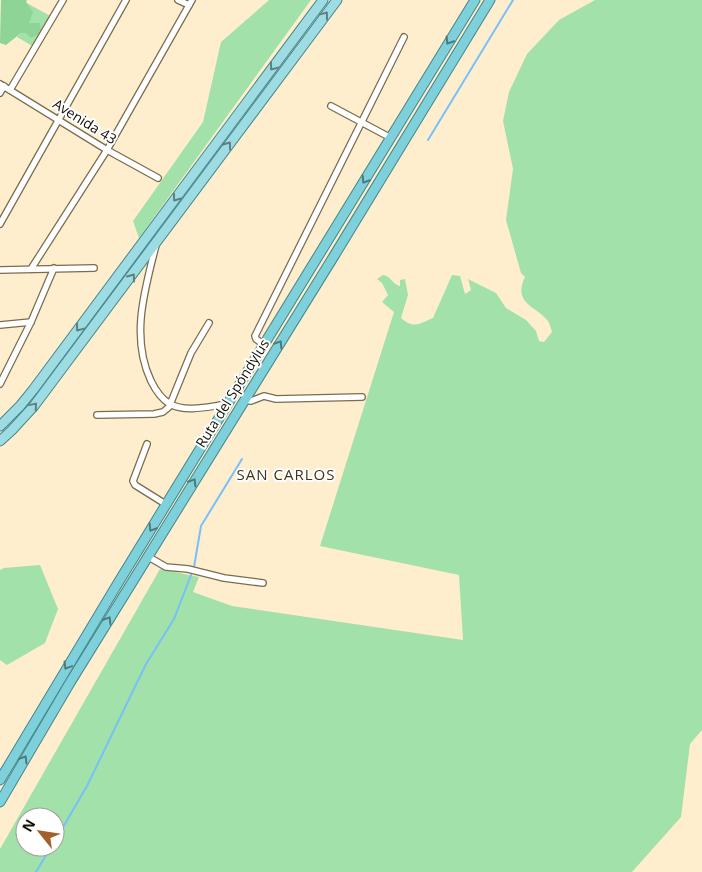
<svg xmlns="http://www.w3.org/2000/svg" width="702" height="872" font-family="'Open Sans',sans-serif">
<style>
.green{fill:#a2e1a9;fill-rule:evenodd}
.forest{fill:#8dd496}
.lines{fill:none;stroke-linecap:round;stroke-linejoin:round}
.stream{stroke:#77c0fa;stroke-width:2}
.minor-casing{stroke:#7a6c4f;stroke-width:8}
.primary-casing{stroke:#44868a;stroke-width:11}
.trunk-casing{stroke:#44868a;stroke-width:11}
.minor{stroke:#fff;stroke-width:5.5}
.primary{stroke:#9edce4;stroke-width:9}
.trunk{stroke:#7ed0db;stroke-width:9}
.oneway{stroke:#608080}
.oneway2{stroke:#4f7a7b}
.labels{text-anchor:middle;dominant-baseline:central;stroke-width:4;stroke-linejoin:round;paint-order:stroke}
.street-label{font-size:14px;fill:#151005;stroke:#fff}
.neighbourhood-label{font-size:15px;letter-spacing:1px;fill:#413418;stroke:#fff}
</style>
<rect width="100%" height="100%" fill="#feeecd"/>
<!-- green -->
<g class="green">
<polygon points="269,0 311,0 139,238 133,221 203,122 221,42"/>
<path d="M595,0h107v730l-12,14 -9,73 -49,55h-632v-23l160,-280 39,8 -6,15 39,14 231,34 -4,-65 -139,-29 74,-234 -12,-10 6,-7 -6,-12 -5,-4 6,-4c7,0 9,9 17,11v-6l5,-1 3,16 -7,23c13,11 18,6 32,0l19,-43 8,1 5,18 6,-4 -3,-11 28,14 10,15 20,12 10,11 3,10 5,1 8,-10c-1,-3 -2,-8 -4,-11 -11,-15 -36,-17 -23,-44l-4,-4 -15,-53 7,-51 -10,-48 6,-29 18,-38 32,-34zM25,817h30v30h-30z"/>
<polygon points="25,2 52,17 34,47 17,37 21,33 26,33 29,23"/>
<polygon points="40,565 58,609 45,643 7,665 0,660 0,570 4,568"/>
</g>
<!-- forest -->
<polygon class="forest" points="1,0 27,0 26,2 33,12 29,23 40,23 41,33 31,38 26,33 21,33 6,45 0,43"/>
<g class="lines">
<!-- stream -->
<g class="stream">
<polyline points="428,140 513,0"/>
<polyline points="194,567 201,526 242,459"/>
<polyline points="55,841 87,786 146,664 174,619 191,575"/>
<polyline points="36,872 51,847"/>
</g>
<defs>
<g id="minor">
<polyline points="178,0 189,5"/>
<polyline points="0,84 107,150 158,178"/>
<polyline points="10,90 63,0"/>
<polyline points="0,93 4,86"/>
<polyline points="331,106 391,138"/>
<polyline points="0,224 126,0"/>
<path d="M156,245c-11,44 -26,92 -5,136 5,10 10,18 19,23 16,9 41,2 58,0"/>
<polyline points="31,269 107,150 192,0"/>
<polyline points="0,270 94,268"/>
<polyline points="0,325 31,322"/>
<polyline points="264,345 256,339 255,336 404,37"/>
<polyline points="0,384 31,322 54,268"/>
<polyline points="244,400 251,401 264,396 276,399 362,397"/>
<polyline points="97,415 154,414 163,412 169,407 191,353 209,323"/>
<polyline points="147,444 133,481 135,485 167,505"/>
<polyline points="147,556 166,567 188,569 224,578 263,583"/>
</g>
<g id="primary">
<polyline points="0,426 20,406 33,390 323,0"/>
<polyline points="0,441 12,430 34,406 337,0"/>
</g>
<g id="trunk">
<polyline points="0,780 118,583 475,0"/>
<polyline points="0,802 71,681 334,256 490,0"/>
</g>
</defs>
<!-- minor casing -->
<use href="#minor" class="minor-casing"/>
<!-- primary casing -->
<use href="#primary" class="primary-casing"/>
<!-- trunk casing -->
<use href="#trunk" class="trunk-casing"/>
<!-- minor -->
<use href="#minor" class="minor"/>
<!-- primary -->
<use href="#primary" class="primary"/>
<!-- trunk -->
<use href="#trunk" class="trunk"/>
</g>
<!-- one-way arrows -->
<defs><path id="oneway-chevron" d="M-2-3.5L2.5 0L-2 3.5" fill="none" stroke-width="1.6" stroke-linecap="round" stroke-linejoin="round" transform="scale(1.25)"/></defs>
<g class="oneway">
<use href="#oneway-chevron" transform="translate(325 15) rotate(-53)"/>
<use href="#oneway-chevron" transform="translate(273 67) rotate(127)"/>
<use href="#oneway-chevron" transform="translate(228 145) rotate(-54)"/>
<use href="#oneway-chevron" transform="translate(176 198) rotate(126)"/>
<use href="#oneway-chevron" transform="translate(132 277) rotate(-54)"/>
<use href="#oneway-chevron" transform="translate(79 328) rotate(127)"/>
<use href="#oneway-chevron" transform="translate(34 406) rotate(-50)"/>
</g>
<g class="oneway2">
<use href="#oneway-chevron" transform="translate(449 41) rotate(122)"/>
<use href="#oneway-chevron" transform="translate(365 180) rotate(122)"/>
<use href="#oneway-chevron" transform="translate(279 344) rotate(-58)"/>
<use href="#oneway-chevron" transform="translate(193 482) rotate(-58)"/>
<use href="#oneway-chevron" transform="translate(152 528) rotate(122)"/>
<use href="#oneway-chevron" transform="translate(108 620) rotate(-58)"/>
<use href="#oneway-chevron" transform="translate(67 666) rotate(121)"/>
<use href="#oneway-chevron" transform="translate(24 759) rotate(-59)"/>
</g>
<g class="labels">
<!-- street labels -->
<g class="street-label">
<text transform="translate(85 121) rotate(32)">Avenida 43</text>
<text transform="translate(232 393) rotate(-58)">Ruta del Spóndylus</text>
</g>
<!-- neighbourhood labels -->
<g class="neighbourhood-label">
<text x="286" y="474">SAN CARLOS</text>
</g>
</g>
<!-- north arrow -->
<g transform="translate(40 832) rotate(300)"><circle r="24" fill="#ffffff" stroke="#a19f9b"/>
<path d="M0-4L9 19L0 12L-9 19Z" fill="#a2602d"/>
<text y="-8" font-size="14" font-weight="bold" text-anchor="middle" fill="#151005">N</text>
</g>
</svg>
